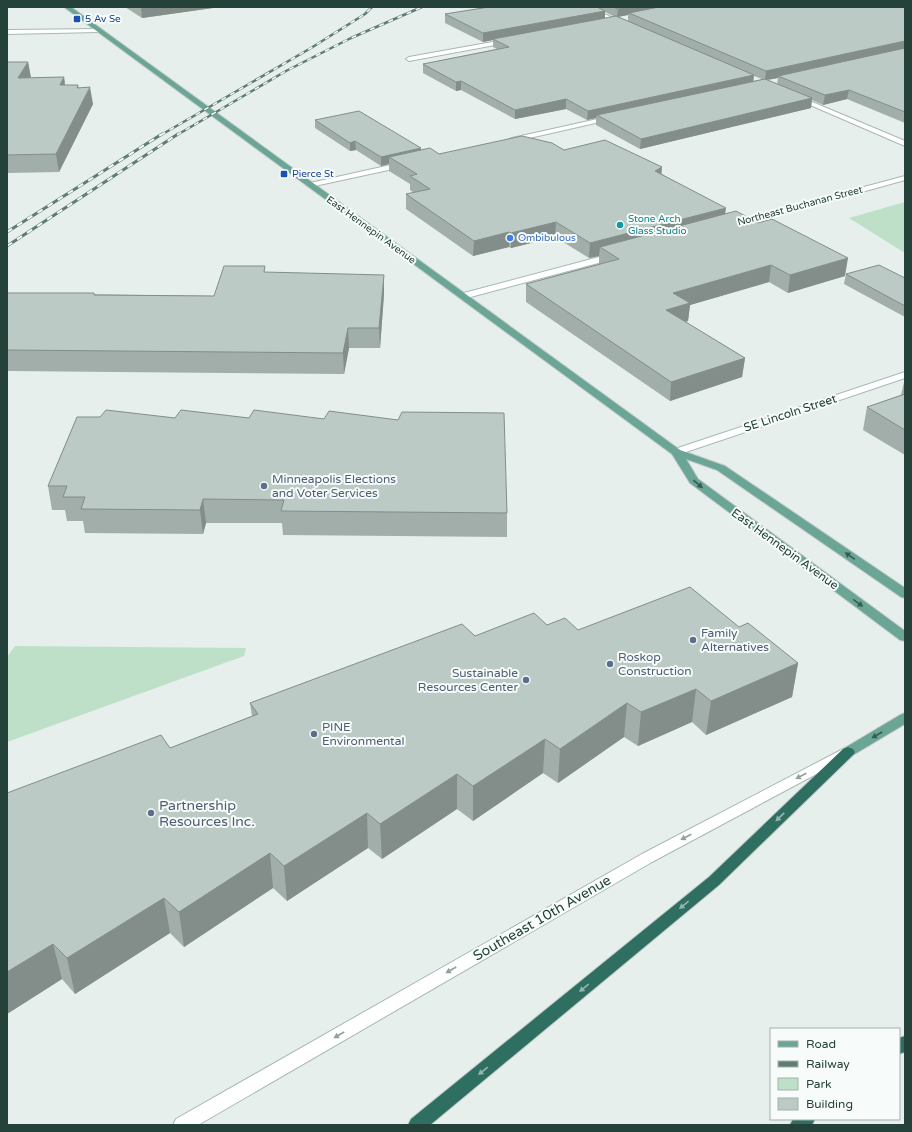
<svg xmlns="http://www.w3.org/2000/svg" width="912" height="1132" font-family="'Varela Round',sans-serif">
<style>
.green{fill:#bfe0c8}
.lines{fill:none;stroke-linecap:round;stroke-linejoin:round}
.minor-casing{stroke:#a8b8b2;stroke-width:2}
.major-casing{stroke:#c2cac8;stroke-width:2}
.highway-casing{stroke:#c2cac8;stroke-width:2}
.minor{fill:#fff;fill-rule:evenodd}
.major{fill:#6aa596;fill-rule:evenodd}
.highway{fill:#2f6f62;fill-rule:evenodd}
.rail-far1-casing{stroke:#5f7d75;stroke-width:2.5}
.rail-casing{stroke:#5f7d75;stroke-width:3}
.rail-far1{stroke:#f7fbf9;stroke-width:1.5;stroke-dasharray:5;stroke-linecap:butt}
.rail{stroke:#f7fbf9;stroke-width:2;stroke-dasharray:6;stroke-linecap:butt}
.wall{fill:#a1aea9;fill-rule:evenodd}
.shaded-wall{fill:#838d89}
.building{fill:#bbcac4;stroke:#838d89}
.oneway{fill:#365b51}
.oneway2{fill:#92a09c}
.oneway3{fill:#93b5ae}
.transit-dot{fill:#1a4fb4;stroke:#f7fbf9;stroke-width:1.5}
.culture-dot{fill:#0f9aa8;stroke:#f7fbf9;stroke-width:1.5}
.shop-dot{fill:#3f7fe0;stroke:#f7fbf9;stroke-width:1.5}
.service-dot{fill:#5c6f8a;stroke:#f7fbf9;stroke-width:1.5}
.labels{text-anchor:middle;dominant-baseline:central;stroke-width:4;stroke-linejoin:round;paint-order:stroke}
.far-transit-label{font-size:10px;fill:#164399;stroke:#f7fbf9;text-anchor:start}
.far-street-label{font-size:10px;fill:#24423a;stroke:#f7fbf9}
.far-culture-label{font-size:10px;fill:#0d838f;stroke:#f7fbf9;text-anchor:start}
.far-shop-label{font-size:10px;fill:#366cbe;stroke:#f7fbf9;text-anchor:start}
.street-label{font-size:12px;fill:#24423a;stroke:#f7fbf9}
.service-label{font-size:12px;fill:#4e5e75;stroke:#f7fbf9;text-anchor:start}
.near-service-label{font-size:14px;fill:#4e5e75;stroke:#f7fbf9;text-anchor:start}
.near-street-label{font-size:14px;fill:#24423a;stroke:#f7fbf9}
</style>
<rect width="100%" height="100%" fill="#e6efeb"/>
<!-- green -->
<g class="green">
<polygon points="905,202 905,253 849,218"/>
<polygon points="15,646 246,648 244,656 7,742 7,657"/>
</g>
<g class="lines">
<defs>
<g id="minor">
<polygon points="581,7 589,7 626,24 621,25"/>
<polygon points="101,29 101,31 99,32 7,34 7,30"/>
<polygon points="509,39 512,41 511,42 409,61 406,59 409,57"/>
<polygon points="794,96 798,96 905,141 905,146 794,98"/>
<polygon points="611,116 615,118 613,119 512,142 508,140 512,138"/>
<polygon points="404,162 407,162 407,166 310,187 306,185 310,183"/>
<polygon points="905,176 905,180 739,226 736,226 732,224 733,222"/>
<polygon points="614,253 618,256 617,258 463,299 458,296 460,294"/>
<polygon points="905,372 905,378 680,454 672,454 671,452 672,450"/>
<polygon points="845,748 850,750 852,753 850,756 652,862 198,1125 173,1125 176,1119 642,854"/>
</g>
<g id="major">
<polygon points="64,7 71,7 680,450 725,466 905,588 905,598 901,597 717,470 686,459 698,479 905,631 905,641 900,640 690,483 672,454"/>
<polygon points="905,713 905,724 853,755 848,757 843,755 841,752 843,749 900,715"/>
</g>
<g id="highway">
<polygon points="848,747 853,749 855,752 853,755 719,885 430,1125 408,1125 411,1119 709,877 843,749"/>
<polygon points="905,1036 905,1052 899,1054 899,1038"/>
<polygon points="793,1119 815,1119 812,1125 790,1125"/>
</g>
</defs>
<!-- minor casing -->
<use href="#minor" class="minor-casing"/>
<!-- major casing -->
<use href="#major" class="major-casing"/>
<!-- highway casing -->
<use href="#highway" class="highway-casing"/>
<!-- minor -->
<use href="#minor" class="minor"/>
<!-- major -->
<use href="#major" class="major"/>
<!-- highway -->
<use href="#highway" class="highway"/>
<defs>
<g id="rail-far1">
<polyline points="161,135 311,48 365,14 372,7"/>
<polyline points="177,135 286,71 351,38 422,7"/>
</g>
<g id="rail">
<polyline points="7,232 162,134"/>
<polyline points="7,246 178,134"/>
</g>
</defs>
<!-- rail-far1 casing -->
<use href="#rail-far1" class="rail-far1-casing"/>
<!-- rail casing -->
<use href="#rail" class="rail-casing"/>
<!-- rail-far1 -->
<use href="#rail-far1" class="rail-far1"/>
<!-- rail -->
<use href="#rail" class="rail"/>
</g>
<!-- wall -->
<g class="wall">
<polygon points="125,7 220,7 142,18"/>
<path d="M489,7h416v116l-58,-24 -24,6 -11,-5 -1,8 -171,41 -44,-24v-7l-9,2 -21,-11 -51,10 -54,-29 -5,1 -33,-18v-9l74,-15 -4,-2v-7l-10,2 -38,-19v-9zM605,12l10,5 -10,1zM628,15v6l-10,-4zM754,76l8,3 -9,2zM778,78l-1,6 -9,-4z"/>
<polygon points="7,62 28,62 31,78 64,77 65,85 78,85 79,88 93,104 59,172 7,173"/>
<polygon points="315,120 421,150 439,154 564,150 662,174 725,214 845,276 788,293 769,282 690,305 688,321 685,322 745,358 742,377 670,401 526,302 526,284 599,264 599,256 589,258 555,237 511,248 509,247 473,256 406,209 406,194 414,193 410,190 410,184 389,171 389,164 381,166 356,150 350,151 315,128"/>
<polygon points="265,272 384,294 380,348 349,348 344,374 7,371 7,293 214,296"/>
<polygon points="846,274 905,278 905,317 844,284"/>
<polygon points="905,378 905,455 863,430 867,407 901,395"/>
<polygon points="77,417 507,513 507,537 283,535 282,523 206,523 203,534 85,533 83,521 67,521 65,510 52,510 48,486"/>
<polygon points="547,625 578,630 739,627 798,663 792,697 706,735 692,722 638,746 624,737 558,783 543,773 473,821 457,809 382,859 368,848 287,901 273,888 184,947 170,933 75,994 62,979 7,1014 7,793 170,748 252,716 250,703 475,636"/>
</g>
<!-- shaded-wall -->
<g class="shaded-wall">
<polygon points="141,7 220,7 142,18"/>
<polygon points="628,7 674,7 629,13 628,15 617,17 618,9"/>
<polygon points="605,11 605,19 493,39 493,40 483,42 483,33"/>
<polygon points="905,41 905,50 778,76 778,78 765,80 766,71"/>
<polygon points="28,62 31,78 18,78"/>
<polygon points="754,75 753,84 597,115 596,118 587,120 588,111"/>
<polygon points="64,77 66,94 60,85"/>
<polygon points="461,81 461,90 456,91 456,82"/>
<polygon points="90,87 93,104 59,172 56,154"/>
<polygon points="849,90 847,99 823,105 825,95"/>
<polygon points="812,98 811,108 640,149 641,139"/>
<polygon points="566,99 566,109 515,119 515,110"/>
<polygon points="355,141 356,150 350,151 350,143"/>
<polygon points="421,148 421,157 389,157 389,164 381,166 381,157"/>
<polygon points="662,167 661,181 655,171"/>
<polygon points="726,208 724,222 600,247 599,256 589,258 590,243"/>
<polygon points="556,222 555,237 511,248 511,233"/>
<polygon points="509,232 509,247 473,256 474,241"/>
<polygon points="848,258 845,276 788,293 790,275"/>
<polygon points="771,265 769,282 690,305 688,321 665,328 666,310 673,293"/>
<polygon points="384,275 384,294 380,348 379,328"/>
<polygon points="348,328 349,348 344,374 343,353"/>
<polygon points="745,358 742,377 670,401 671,382"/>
<polygon points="203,499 206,523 203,534 200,510"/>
<polygon points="798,663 792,697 706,735 711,701"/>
<polygon points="696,689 692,722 638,746 641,712"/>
<polygon points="627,703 624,737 558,783 560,749"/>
<polygon points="545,739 543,773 473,821 473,786"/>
<polygon points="457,774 457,809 382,859 380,824"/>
<polygon points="367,813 368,848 287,901 284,866"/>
<polygon points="270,853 273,888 184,947 179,912"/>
<polygon points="164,898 170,933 75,994 67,958"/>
<polygon points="53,944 62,979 7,1014 7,972"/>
</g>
<!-- building -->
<g class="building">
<polygon points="489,7 597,7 605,11 483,33 445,14"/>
<polygon points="613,7 628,7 618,9"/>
<polygon points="659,7 905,7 905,41 766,71 629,13"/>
<polygon points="616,16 754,75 588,111 566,99 515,110 461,81 456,82 423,64 509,47 493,39"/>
<polygon points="905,48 905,112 849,90 825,95 778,76"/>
<polygon points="7,62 28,62 18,78 64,77 60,85 78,85 77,88 90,87 56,154 7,155"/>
<polygon points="765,79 812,98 641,139 597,115"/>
<polygon points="359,111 421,148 381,157 355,141 350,143 315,120"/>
<polygon points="522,136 552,143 564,150 605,140 662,167 655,171 726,208 590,243 556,222 511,233 509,232 474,241 406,194 430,189 410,176 417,174 389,157 430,148 439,154"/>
<polygon points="736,211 758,223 772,219 848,258 790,275 771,265 673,293 690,303 666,310 745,358 671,382 526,284 619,259 600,247"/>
<polygon points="879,265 905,278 905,306 846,274"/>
<polygon points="224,266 265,266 264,272 384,275 379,328 348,328 343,353 7,350 7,293 94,293 94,295 214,296"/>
<polygon points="905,394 905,430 867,407"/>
<polygon points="106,410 175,418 181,410 249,418 254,410 324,419 329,411 398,420 402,412 504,413 507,513 281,511 284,500 203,499 200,510 81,509 85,497 63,497 67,486 48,486 77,417 100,417"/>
<polygon points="690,587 739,627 748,623 798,663 711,701 696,689 641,712 627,703 560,749 545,739 473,786 457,774 380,824 367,813 284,866 270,853 179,912 164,898 67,958 53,944 7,972 7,793 161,735 170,748 258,714 250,703 462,624 475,636 534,613 547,625 565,618 578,630"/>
</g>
<!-- one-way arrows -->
<defs><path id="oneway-solid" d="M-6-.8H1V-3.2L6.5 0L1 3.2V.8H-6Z"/></defs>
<g class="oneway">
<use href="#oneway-solid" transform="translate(698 484) rotate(40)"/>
<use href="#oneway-solid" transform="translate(850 556) rotate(-145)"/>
<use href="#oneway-solid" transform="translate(858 603) rotate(36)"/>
<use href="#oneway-solid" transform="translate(877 735) rotate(150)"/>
</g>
<g class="oneway2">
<use href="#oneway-solid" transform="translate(801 776) rotate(152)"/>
<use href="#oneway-solid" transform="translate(686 837) rotate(152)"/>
<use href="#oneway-solid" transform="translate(451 970) rotate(150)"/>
<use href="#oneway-solid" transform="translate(339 1035) rotate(150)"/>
</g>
<g class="oneway3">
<use href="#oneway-solid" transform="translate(780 817) rotate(136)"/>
<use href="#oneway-solid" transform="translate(684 905) rotate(141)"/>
<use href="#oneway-solid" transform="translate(584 988) rotate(141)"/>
<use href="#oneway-solid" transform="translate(483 1071) rotate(141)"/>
</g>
<!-- markers -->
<g class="transit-dot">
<rect x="73" y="15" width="8" height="8" rx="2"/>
<rect x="280" y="170" width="8" height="8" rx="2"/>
</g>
<circle class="culture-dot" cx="620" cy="225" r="4"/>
<circle class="shop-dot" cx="510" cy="238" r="4"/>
<g class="service-dot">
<circle cx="264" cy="486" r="4"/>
<circle cx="693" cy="640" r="4"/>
<circle cx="610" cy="664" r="4"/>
<circle cx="526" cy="680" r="4"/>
<circle cx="314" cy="734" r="4"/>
<circle cx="151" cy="813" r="4"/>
</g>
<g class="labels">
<!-- far-transit labels -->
<g class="far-transit-label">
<text x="85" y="19">5 Av Se</text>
<text x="292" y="174">Pierce St</text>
</g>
<!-- far-street labels -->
<g class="far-street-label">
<text transform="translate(800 206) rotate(-15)">Northeast Buchanan Street</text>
<text transform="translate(371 230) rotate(36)">East Hennepin Avenue</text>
</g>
<!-- far-culture labels -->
<g class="far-culture-label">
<text x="628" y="219">Stone Arch<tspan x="628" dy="12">Glass Studio</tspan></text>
</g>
<!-- far-shop labels -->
<g class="far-shop-label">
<text x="518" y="238">Ombibulous</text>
</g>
<!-- street labels -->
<g class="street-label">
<text transform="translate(790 413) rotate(-18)">SE Lincoln Street</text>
<text transform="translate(785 549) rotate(36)">East Hennepin Avenue</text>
</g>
<!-- service labels -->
<g class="service-label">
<text x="272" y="479">Minneapolis Elections<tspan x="272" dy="14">and Voter Services</tspan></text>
<text x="701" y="633">Family<tspan x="701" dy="14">Alternatives</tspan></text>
<text x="618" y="657">Roskop<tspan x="618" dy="14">Construction</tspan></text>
<text x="518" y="673" text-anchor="end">Sustainable<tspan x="518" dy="14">Resources Center</tspan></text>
<text x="322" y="727">PINE<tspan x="322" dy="14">Environmental</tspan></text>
</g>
<!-- near-service labels -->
<g class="near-service-label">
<text x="159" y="805">Partnership<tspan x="159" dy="16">Resources Inc.</tspan></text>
</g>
<!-- near-street labels -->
<g class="near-street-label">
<text transform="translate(542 918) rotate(-30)">Southeast 10th Avenue</text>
</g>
</g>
<!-- border -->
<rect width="912" height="1132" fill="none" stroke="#24423a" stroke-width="16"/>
<!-- legend -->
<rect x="770" y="1028" width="130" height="92" fill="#f7fbf9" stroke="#a3b1ad"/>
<rect x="778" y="1041" width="20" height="6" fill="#6aa596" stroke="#a3b1ad"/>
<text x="806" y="1048" font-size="12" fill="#24423a">Road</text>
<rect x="778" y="1061" width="20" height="6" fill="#5f7d75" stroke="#a3b1ad"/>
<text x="806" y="1068" font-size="12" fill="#24423a">Railway</text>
<rect x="778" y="1078" width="20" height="12" fill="#bfe0c8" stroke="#a3b1ad"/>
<text x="806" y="1088" font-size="12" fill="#24423a">Park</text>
<rect x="778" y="1098" width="20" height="12" fill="#bbcac4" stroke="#a3b1ad"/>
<text x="806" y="1108" font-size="12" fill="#24423a">Building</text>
</svg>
